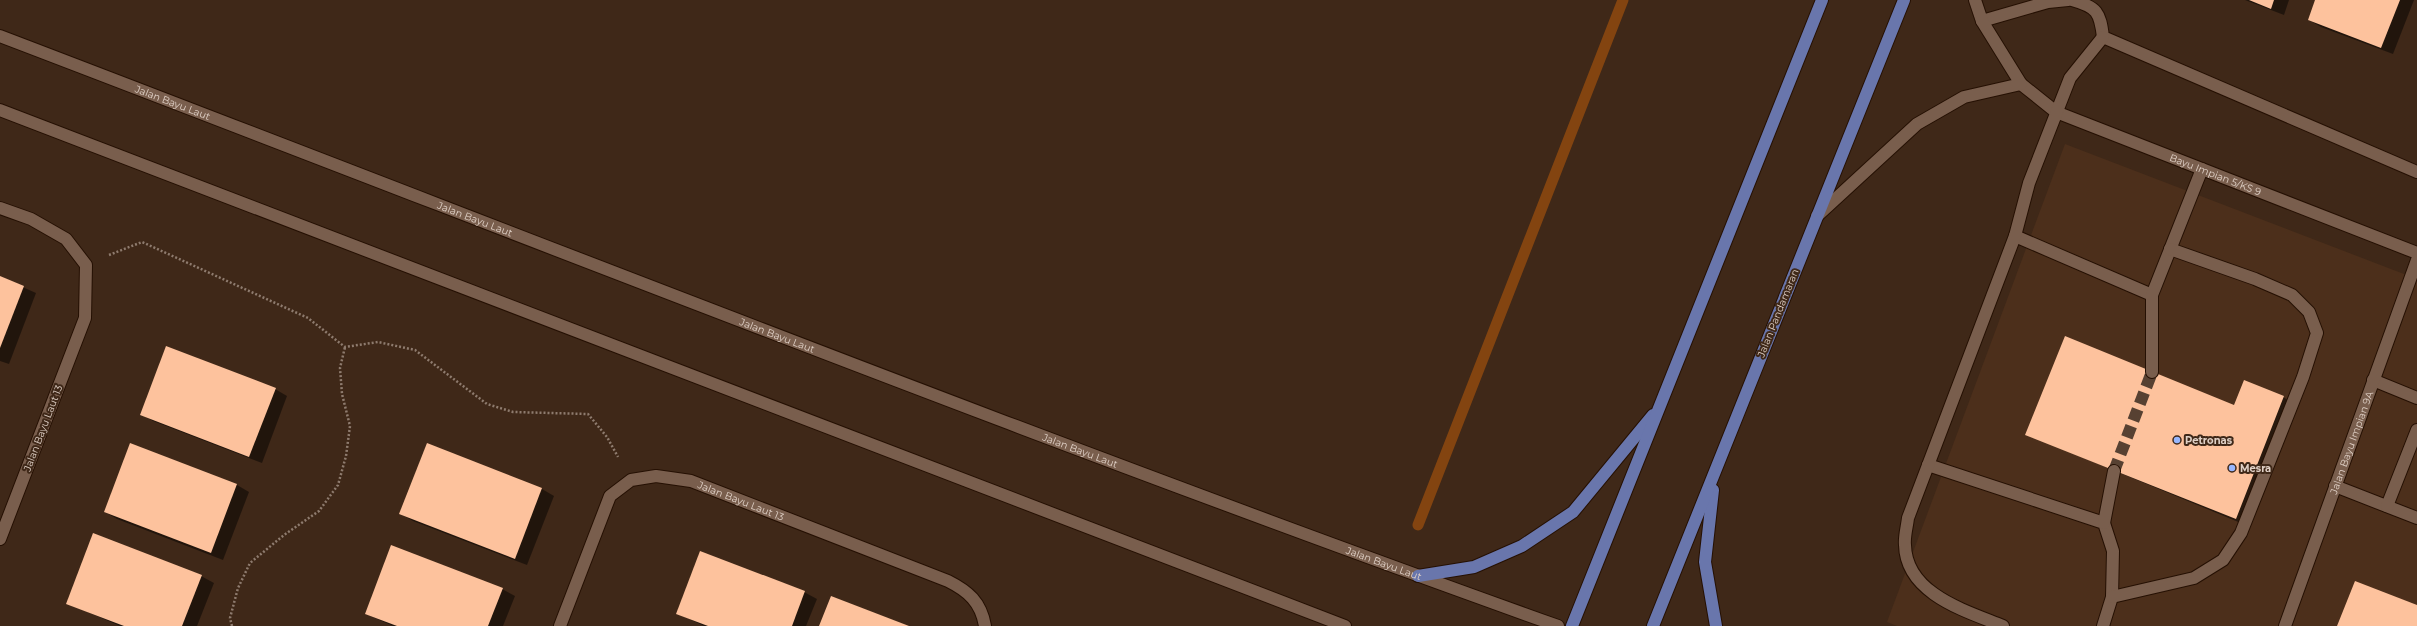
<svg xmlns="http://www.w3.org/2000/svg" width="2417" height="626" font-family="Montserrat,sans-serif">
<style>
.built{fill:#4c2f1b}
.shadow{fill:#0007}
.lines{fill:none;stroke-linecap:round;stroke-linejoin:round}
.stream{stroke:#834410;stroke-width:11}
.building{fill:#fdc29d}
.minor-tunnel{stroke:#574132;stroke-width:12;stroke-dasharray:12 6;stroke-linecap:butt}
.minor-casing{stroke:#251003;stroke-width:14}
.major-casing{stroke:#251003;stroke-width:14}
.path{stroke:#8e7b6e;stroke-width:2.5;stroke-dasharray:2 2;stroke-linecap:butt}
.minor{stroke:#795e4d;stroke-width:12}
.major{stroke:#6976ac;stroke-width:12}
.poi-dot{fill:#97b6fd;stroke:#3f2818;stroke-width:1.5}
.labels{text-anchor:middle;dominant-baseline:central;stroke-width:4;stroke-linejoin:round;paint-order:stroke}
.street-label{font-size:10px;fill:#e0d1c7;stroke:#3f2818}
.poi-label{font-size:10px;font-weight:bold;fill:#e0d1c7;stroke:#3f2818;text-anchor:start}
</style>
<rect width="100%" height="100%" fill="#3f2818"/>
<!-- built -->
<polygon class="built" points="2065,144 2417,279 2417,626 1897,626 1887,622"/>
<!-- shadow -->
<g class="shadow">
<polygon points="2245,0 2289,0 2284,15"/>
<polygon points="2316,0 2414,0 2393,54 2321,27 2309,20"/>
<polygon points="0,277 36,293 9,364 0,361"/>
<polygon points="275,389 287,396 262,463 153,421 141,414"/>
<polygon points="2283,397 2295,404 2248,526 2026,434 2235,406"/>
<polygon points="131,444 237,485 249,492 223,560 117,519 105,512"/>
<polygon points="542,489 554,496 527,565 413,521 401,514"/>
<polygon points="201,576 214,583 197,626 120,626 67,603"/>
<polygon points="502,589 515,596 503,626 393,626 366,614"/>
<polygon points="804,592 817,599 806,626 704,626 677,613"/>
</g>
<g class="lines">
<!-- stream -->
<polyline class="stream" points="1418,525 1623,0"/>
</g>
<!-- building -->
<g class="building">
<polygon points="2249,0 2274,0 2271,9"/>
<polygon points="2315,0 2400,0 2381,48 2308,20"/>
<polygon points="0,276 24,286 0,348"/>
<polygon points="2065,336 2234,405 2244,380 2284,396 2236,519 2025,435"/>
<polygon points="166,346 276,388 249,457 140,415"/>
<polygon points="130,443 237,484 211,553 104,512"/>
<polygon points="427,443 542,488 515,559 399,514"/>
<polygon points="93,533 202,575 182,626 124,626 66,604"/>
<polygon points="391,545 503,588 488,626 397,626 365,614"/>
<polygon points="700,551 805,591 792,626 708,626 676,614"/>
<polygon points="2355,581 2417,605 2417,626 2337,626"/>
<polygon points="831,596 909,626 819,626"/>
</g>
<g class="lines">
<!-- minor-tunnel -->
<polyline class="minor-tunnel" points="2114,471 2152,372"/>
<defs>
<g id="minor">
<path d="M2072,0c25,7 28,12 31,37l314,135"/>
<polyline points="1982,21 2048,2 2068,0"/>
<path id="s1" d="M0,36c519,198 1035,403 1558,590"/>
<path id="s2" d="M2021,84l35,28 361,141"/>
<polyline points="0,110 1345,626"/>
<polyline points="0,208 31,219 66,239 86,265 85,318 0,539"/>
<polyline points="1817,216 1917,124 1964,97 2021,84 1982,21 1975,0"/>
<polyline points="2015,236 2152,295"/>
<polyline points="2152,372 2152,295 2202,169"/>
<polyline points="2373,380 2417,398"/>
<polyline points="1928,465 2104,523 2113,551 2112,597 2103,626"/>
<polyline points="2335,486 2417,518"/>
<polyline points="2387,506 2417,430"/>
<polyline points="2104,523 2114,471"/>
<polyline points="2112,597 2194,578 2223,560 2241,533 2303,377 2317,333 2309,312 2292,295 2255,279 2170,249"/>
<path id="s3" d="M560,626l50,-130 21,-16 25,-4 35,5 257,100c20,10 33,21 37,45"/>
<path d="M2003,626c-37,-15 -97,-32 -98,-81 -1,-8 2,-18 3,-27l107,-282 14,-53 41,-105 33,-41"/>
<path id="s4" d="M2285,626l132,-366"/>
</g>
<g id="major">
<polyline points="1713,490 1705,562 1716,626"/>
<polyline points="1418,576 1474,567 1522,546 1573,512 1653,415"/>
<polyline points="1572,626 1822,0"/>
<polyline points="1653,626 1904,0"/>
</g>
</defs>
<!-- minor casing -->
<use href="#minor" class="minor-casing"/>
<!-- major casing -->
<use href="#major" class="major-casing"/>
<!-- path -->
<g class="path">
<polyline points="109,255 142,242 308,318 345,347 378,342 415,350 487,404 513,412 588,414 607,437 618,457"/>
<polyline points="232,626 230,618 238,588 250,563 284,535 319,511 338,485 346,456 350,426 342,394 340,368 345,347"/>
</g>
<!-- minor -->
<use href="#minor" class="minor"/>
<!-- major -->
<use href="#major" class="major"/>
</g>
<!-- markers -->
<g class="poi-dot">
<circle cx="2177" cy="440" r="4"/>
<circle cx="2232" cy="468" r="4"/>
</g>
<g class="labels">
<!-- street labels -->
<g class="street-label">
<text stroke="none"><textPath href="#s1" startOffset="185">Jalan Bayu Laut</textPath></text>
<text stroke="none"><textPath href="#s2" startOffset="216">Bayu Impian 5/KS 9</textPath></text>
<text stroke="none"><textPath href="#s1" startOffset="509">Jalan Bayu Laut</textPath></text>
<text transform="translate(1778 313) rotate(-68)">Jalan Pandamaran</text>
<text stroke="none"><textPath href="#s1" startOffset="833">Jalan Bayu Laut</textPath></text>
<text transform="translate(43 428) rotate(-69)">Jalan Bayu Laut 13</text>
<text stroke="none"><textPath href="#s4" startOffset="195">Jalan Bayu Impian 9A</textPath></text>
<text stroke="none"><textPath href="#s1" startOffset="1157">Jalan Bayu Laut</textPath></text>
<text stroke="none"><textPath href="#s3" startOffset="280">Jalan Bayu Laut 13</textPath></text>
<text stroke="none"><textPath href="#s1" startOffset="1481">Jalan Bayu Laut</textPath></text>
</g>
<!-- poi labels -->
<g class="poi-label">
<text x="2185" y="440">Petronas</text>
<text x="2240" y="468">Mesra</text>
</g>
</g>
</svg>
